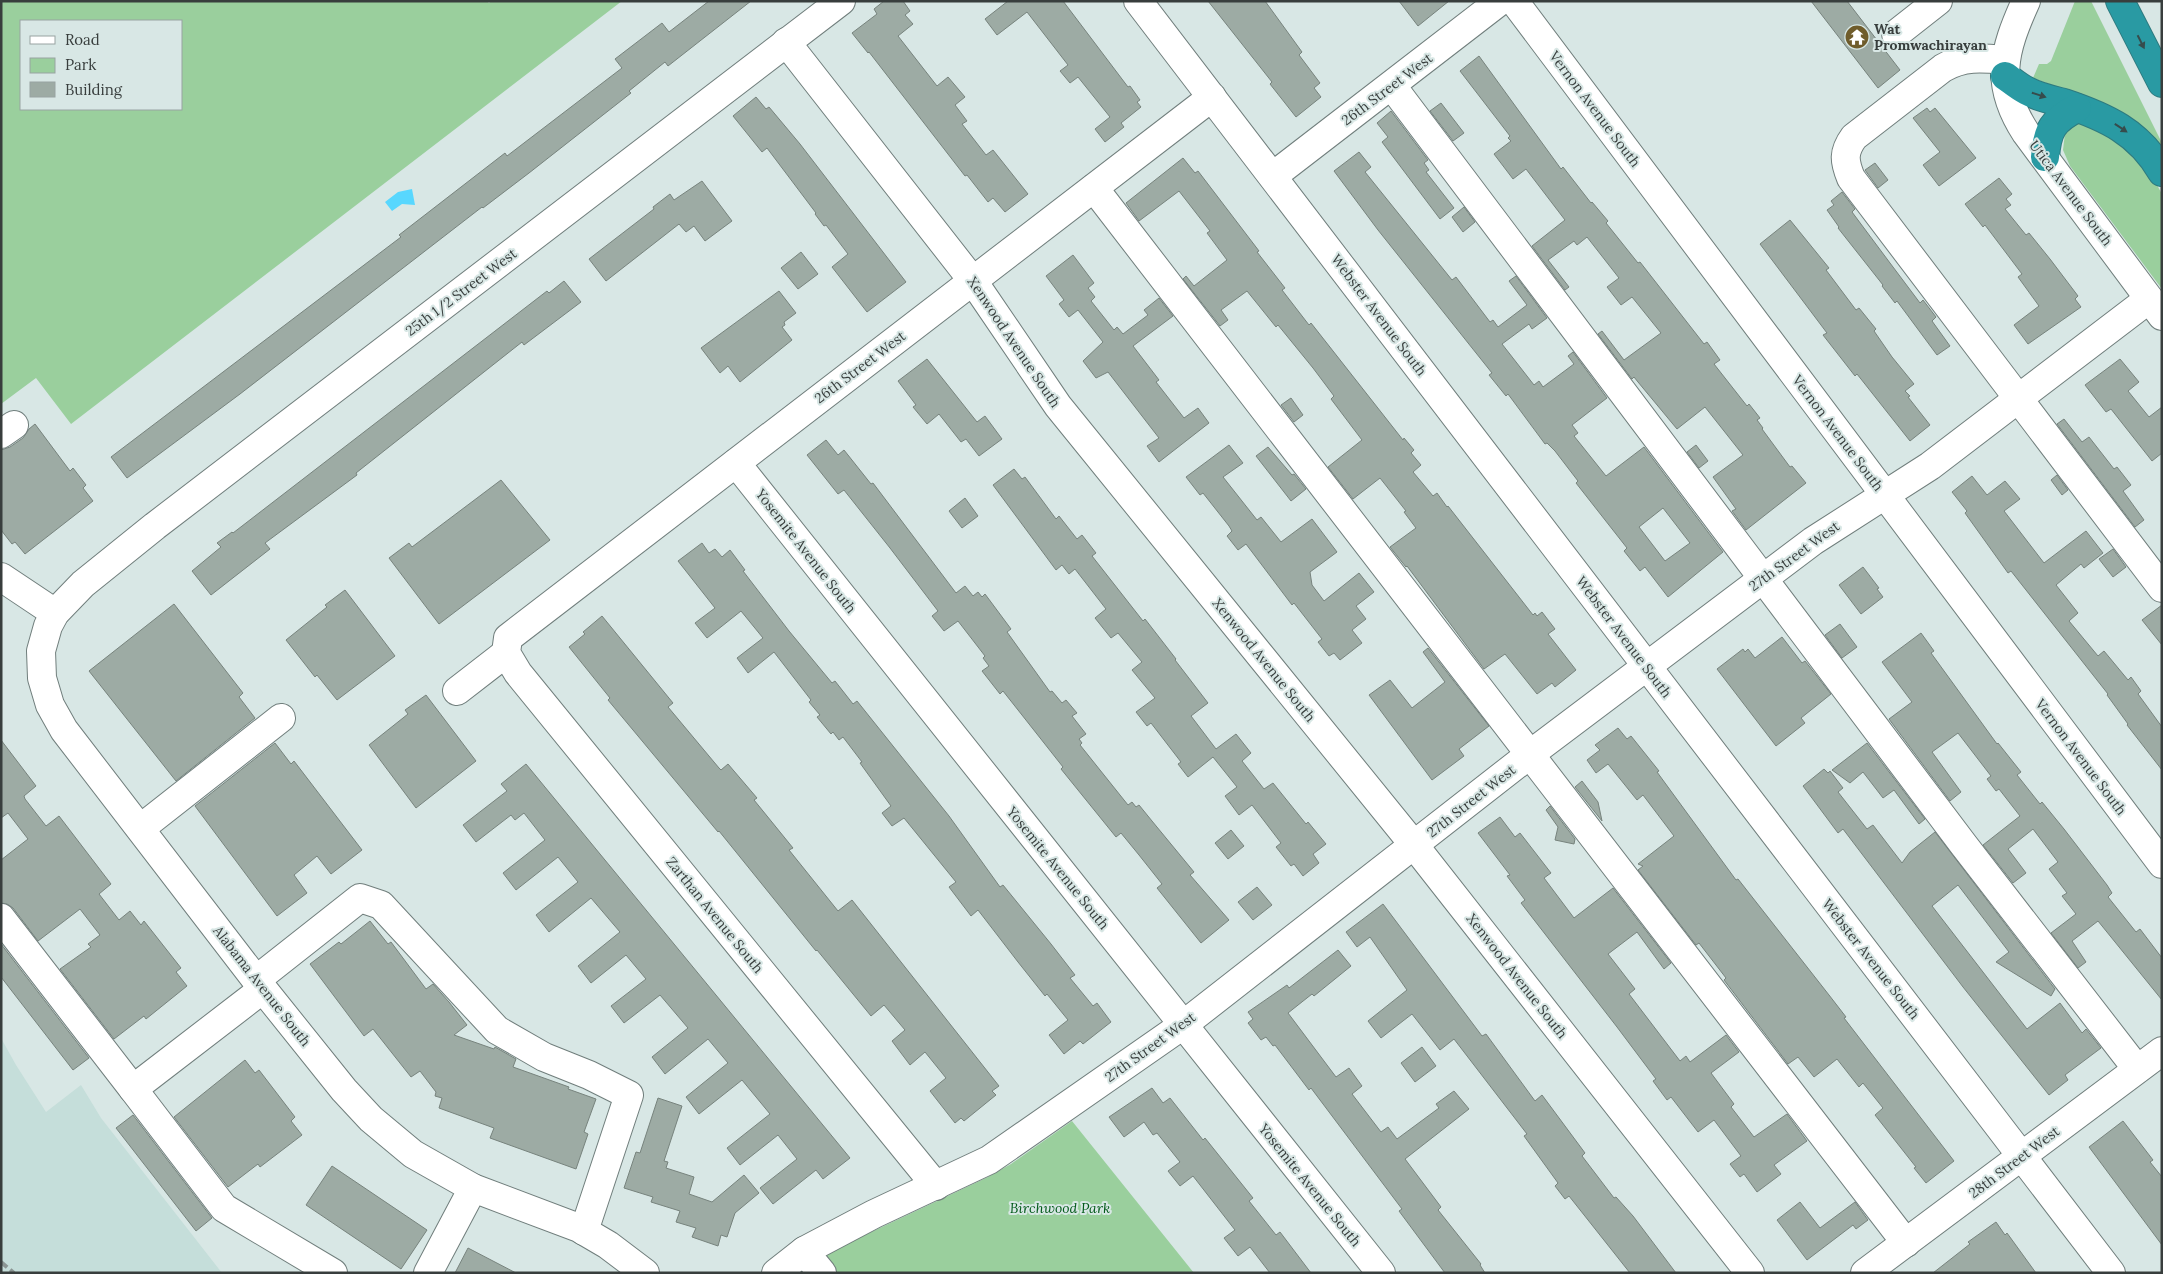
<svg xmlns="http://www.w3.org/2000/svg" width="2163" height="1274" font-family="Lora,serif">
<style>
.built{fill:#c5deda}
.green{fill:#9acf9d;fill-rule:evenodd}
.water{fill:#58d7fe}
.building{fill:#9daba4;stroke:#77837d;fill-rule:evenodd}
.lines{fill:none;stroke-linecap:round;stroke-linejoin:round}
.minor-casing{stroke:#707e7c;stroke-width:30}
.highway-casing{stroke:#2e7a7f;stroke-width:30}
.minor{stroke:#fff;stroke-width:28}
.highway{stroke:#299aa3;stroke-width:28}
.rail{stroke:#8b9694;stroke-width:4;stroke-dasharray:8 4;stroke-linecap:butt}
.oneway{fill:#364c4c}
.labels{text-anchor:middle;dominant-baseline:central;stroke-width:4;stroke-linejoin:round;paint-order:stroke}
.poi-label{font-size:14px;font-weight:bold;fill:#383e3d;stroke:#d8e7e5;text-anchor:start}
.street-label{font-size:14px;fill:#383e3d;stroke:#d8e7e5}
.park-label{font-size:14px;font-style:italic;fill:#035a1a;stroke:#d8e7e5}
</style>
<rect width="100%" height="100%" fill="#d8e7e5"/>
<!-- built -->
<polygon class="built" points="1,1038 16,1065 46,1112 81,1085 101,1118 222,1273 1,1273"/>
<!-- green -->
<g class="green">
<path d="M1,1h486l2,2 2,-2h131l-551,423 -35,-46 -35,26zM181,21v88h-160v-88z"/>
<polygon points="2075,1 2091,1 2162,143 2162,152 2105,105 2033,78 2039,64 2047,64 2051,61"/>
<polygon points="2084,121 2118,137 2152,176 2162,194 2162,289 2070,166 2063,150 2065,133 2075,123"/>
<polygon points="1072,1121 1194,1273 828,1273 817,1260 848,1243 988,1177 1011,1164"/>
</g>
<!-- water -->
<polygon class="water" points="412,189 415,205 402,204 392,211 385,202 398,192"/>
<!-- building -->
<g class="building">
<polygon points="709,1 751,1 668,66 665,62 629,91 631,93 529,173 483,208 482,207 240,394 127,478 111,457 401,237 399,235 505,153 507,156 622,68 615,59 662,23 669,32"/>
<polygon points="884,1 903,1 910,11 905,15 913,24 898,36 937,86 948,77 965,97 955,105 967,121 962,124 986,155 993,150 1028,194 1005,212 993,198 988,202 967,175 965,176 869,52 868,53 852,33 877,14 874,9"/>
<polygon points="1008,1 1063,1 1128,87 1130,86 1140,100 1137,102 1141,107 1121,123 1124,127 1105,142 1095,129 1110,117 1078,77 1070,83 1060,71 1068,65 1027,12 997,35 985,19"/>
<polygon points="1208,1 1265,1 1302,52 1299,55 1320,83 1314,88 1321,97 1296,117 1270,84 1272,82"/>
<polygon points="1399,1 1449,1 1418,26"/>
<polygon points="1811,1 1847,1 1900,70 1878,88"/>
<polygon points="1479,56 1561,169 1563,167 1591,203 1592,202 1608,221 1606,223 1638,263 1640,262 1704,344 1707,342 1720,360 1714,364 1747,406 1749,404 1760,418 1757,420 1763,428 1762,429 1790,467 1792,466 1806,483 1746,530 1732,511 1736,509 1713,477 1743,455 1705,407 1677,429 1638,382 1634,377 1632,379 1598,334 1602,331 1624,360 1661,333 1632,297 1621,305 1607,287 1619,278 1587,237 1577,245 1574,241 1548,260 1569,287 1565,290 1532,246 1565,220 1526,169 1513,179 1494,154 1511,141 1508,138 1510,136 1460,71"/>
<polygon points="756,97 766,109 769,107 800,144 906,282 867,312 832,267 848,254 826,225 824,226 815,214 816,213 767,148 762,152 733,116"/>
<polygon points="1441,103 1464,133 1453,141 1430,111"/>
<polygon points="1927,108 1930,112 1935,108 1976,158 1939,186 1923,165 1940,152 1913,118"/>
<polygon points="1391,111 1428,160 1424,163 1429,170 1426,172 1454,208 1440,219 1382,142 1388,137 1377,123"/>
<path d="M1359,152l12,15 -6,5 87,108 4,-3 34,45 3,-2 5,7 29,-22 -18,-24 7,-5 31,42 -15,11 -3,-5 -27,20 32,41 5,-4 4,6 31,-23 -6,-8 5,-4 34,46 -35,27 6,8 -4,3 32,40 38,-29 79,105 -55,45 -23,-30 -5,4 -16,-20 3,-3 -51,-65 2,-2 -23,-30 -8,-8 -2,1 -37,-50 -2,2 -17,-21 3,-2 -114,-143 -44,-59zM1663,508l27,35 -25,18 -26,-34z"/>
<polygon points="1183,158 1195,173 1198,171 1259,251 1257,252 1285,288 1282,290 1309,325 1311,323 1403,440 1404,438 1414,450 1411,453 1421,465 1413,472 1433,496 1437,493 1447,507 1448,506 1533,615 1535,613 1537,616 1542,612 1555,629 1548,634 1576,670 1555,687 1552,683 1537,694 1505,654 1484,669 1407,566 1406,567 1390,547 1416,528 1404,512 1406,511 1380,478 1353,499 1328,467 1362,440 1331,399 1334,396 1313,368 1278,325 1276,327 1247,291 1221,310 1228,320 1220,326 1183,279 1186,276 1194,286 1227,260 1207,233 1210,231 1179,191 1139,221 1126,203"/>
<polygon points="1875,163 1888,180 1878,188 1865,170"/>
<polygon points="1999,178 2012,194 2006,199 2011,205 2005,209 2026,235 2029,233 2050,259 2078,296 2075,299 2081,307 2028,344 2014,325 2039,306 2018,277 2022,274 1985,225 1983,227 1965,204"/>
<polygon points="702,181 732,221 705,241 694,226 686,232 679,224 606,281 589,259 654,209 653,207 670,194 674,200"/>
<polygon points="1842,192 1855,209 1852,212 1890,263 1920,303 1923,300 1936,317 1932,321 1950,346 1937,355 1897,301 1895,303 1882,286 1883,285 1838,228 1839,227 1827,210 1834,205 1831,201"/>
<polygon points="1464,207 1475,222 1463,232 1452,217"/>
<polygon points="1790,220 1829,268 1826,270 1856,310 1859,308 1876,329 1874,331 1892,357 1914,384 1905,391 1910,396 1908,397 1930,425 1910,441 1857,374 1855,376 1823,335 1827,333 1760,244"/>
<polygon points="801,252 818,274 798,289 781,268"/>
<polygon points="1073,255 1094,283 1088,288 1095,297 1091,301 1114,330 1117,327 1123,334 1148,315 1144,310 1159,298 1173,316 1133,346 1159,380 1156,382 1184,418 1198,408 1209,423 1159,462 1147,446 1159,438 1108,372 1096,378 1083,361 1103,342 1078,310 1069,317 1059,304 1064,300 1046,276"/>
<polygon points="564,281 581,302 524,345 522,342 356,473 357,475 265,543 270,549 211,595 192,571 221,547 217,543 232,532 233,533 547,291 549,293"/>
<polygon points="779,291 796,313 784,322 785,325 782,327 792,340 740,382 728,366 720,373 701,348"/>
<polygon points="927,359 977,422 985,416 1002,439 979,456 966,439 961,442 939,414 927,424 913,407 916,405 898,381"/>
<polygon points="2120,359 2139,382 2128,391 2149,417 2162,407 2162,453 2152,461 2111,409 2106,412 2085,385"/>
<polygon points="1291,398 1303,415 1294,422 1281,405"/>
<polygon points="2064,419 2082,442 2089,437 2114,469 2117,467 2131,485 2123,491 2144,520 2135,527 2057,424"/>
<polygon points="35,424 70,471 73,468 86,485 83,488 93,501 25,554 15,542 12,544 1,530 1,450 10,447 23,438 29,429"/>
<polygon points="826,440 838,455 844,450 871,484 873,483 956,593 965,586 973,596 978,592 982,597 985,594 1011,629 1007,632 1050,692 1052,691 1062,703 1066,700 1077,713 1072,716 1086,734 1079,739 1082,743 1080,745 1128,805 1132,802 1136,807 1139,805 1152,821 1194,872 1190,875 1229,920 1201,943 1157,888 1162,884 1139,855 1121,833 1116,837 1061,769 1063,767 1003,691 1000,694 982,671 989,666 983,658 985,656 958,621 944,631 932,616 938,611 890,548 844,490 838,494 807,455"/>
<polygon points="1229,445 1243,463 1223,477 1257,520 1261,517 1281,542 1312,519 1337,552 1310,572 1312,585 1324,601 1359,573 1374,592 1356,606 1366,619 1352,630 1362,643 1340,660 1334,653 1329,656 1318,642 1322,639 1294,603 1292,605 1246,544 1238,550 1227,536 1232,531 1229,526 1203,493 1200,495 1186,477"/>
<polygon points="1696,445 1708,461 1699,468 1687,452"/>
<polygon points="1268,447 1292,475 1294,474 1306,489 1291,501 1256,456"/>
<polygon points="1014,469 1022,479 1025,477 1056,519 1059,516 1077,539 1082,535 1096,553 1092,556 1143,621 1145,619 1176,659 1175,660 1208,703 1191,716 1216,749 1236,734 1251,753 1242,761 1264,789 1273,783 1306,824 1308,822 1326,844 1313,854 1319,863 1303,876 1294,864 1291,866 1276,847 1281,843 1252,805 1239,815 1225,796 1237,787 1213,757 1188,777 1178,764 1181,762 1151,723 1147,726 1136,712 1155,698 1132,670 1142,662 1118,633 1111,638 1095,618 1106,609 1075,569 1069,574 1062,565 1056,570 993,485"/>
<polygon points="2057,475 2068,490 2062,495 2051,480"/>
<polygon points="1972,476 1987,495 2005,481 2020,499 2004,511 2044,563 2086,531 2103,553 2084,568 2081,564 2056,585 2078,613 2069,621 2098,656 2104,651 2128,680 2131,677 2141,691 2138,694 2162,727 2162,770 2127,725 2128,724 2107,695 2108,694 2011,571 2008,573 1965,513 1967,511 1952,492"/>
<polygon points="501,480 550,540 439,624 389,558 409,543 412,547"/>
<polygon points="965,498 978,516 962,528 949,511"/>
<polygon points="702,543 709,553 715,549 722,557 730,550 745,570 743,571 789,631 832,683 835,681 853,704 857,701 949,816 1000,887 1003,885 1051,944 1075,975 1070,978 1093,1006 1097,1003 1111,1022 1083,1044 1080,1041 1064,1054 1049,1035 1068,1020 1047,994 1045,996 1018,962 978,910 971,916 949,887 956,882 904,818 892,826 882,813 891,806 860,763 862,762 843,737 839,740 833,732 831,734 817,717 820,715 809,702 811,700 774,652 748,673 737,658 763,638 741,611 707,638 695,623 715,608 678,561"/>
<polygon points="2113,549 2126,567 2113,577 2099,559"/>
<polygon points="1863,567 1879,588 1877,589 1883,597 1861,614 1839,585"/>
<polygon points="345,590 395,656 337,700 317,675 315,677 286,640 327,607 325,605"/>
<polygon points="174,604 243,693 239,697 255,718 176,781 89,671"/>
<polygon points="2162,605 2162,645 2142,620"/>
<polygon points="602,616 673,703 668,707 719,768 721,770 728,764 757,798 754,800 793,848 789,850 838,911 852,900 999,1086 992,1091 996,1095 964,1121 961,1118 955,1123 930,1091 946,1078 925,1052 910,1065 892,1041 905,1030 884,1005 871,1016 817,950 816,951 719,831 718,832 608,700 610,698 569,647 585,634 583,632"/>
<polygon points="1840,624 1857,647 1842,658 1825,635"/>
<polygon points="1921,633 1934,651 1931,653 1997,744 1998,743 2021,772 2017,775 2040,804 2042,802 2064,829 2107,885 2112,893 2108,897 2136,932 2140,929 2162,958 2162,1000 2098,921 2072,941 2086,962 2078,968 2051,933 2076,914 2062,896 2067,893 2049,869 2058,862 2033,829 2008,849 2026,873 2013,883 1983,845 2020,816 1999,789 1996,791 1987,779 1991,776 1958,733 1932,752 1961,792 1950,801 1889,719 1912,702 1882,662"/>
<polygon points="1782,637 1802,663 1805,661 1831,694 1801,718 1805,723 1776,746 1717,669 1743,649 1745,652 1748,649 1755,658"/>
<polygon points="1428,648 1489,726 1459,749 1464,756 1432,780 1369,695 1390,680 1412,708 1445,682 1423,652"/>
<polygon points="426,695 476,761 416,808 369,745 408,714 405,710"/>
<polygon points="1618,728 1627,739 1631,736 1659,771 1657,772 1736,880 1738,879 1829,995 1846,1017 1844,1018 1954,1161 1926,1183 1914,1168 1916,1167 1912,1162 1875,1115 1883,1108 1863,1083 1859,1087 1837,1059 1814,1077 1798,1057 1788,1064 1724,980 1726,978 1699,943 1696,945 1638,870 1643,866 1638,864 1674,836 1643,795 1637,800 1608,764 1596,773 1587,760 1600,750 1595,745"/>
<polygon points="1,740 36,786 24,796 25,799 46,826 59,816 111,884 99,894 119,920 130,911 141,925 144,921 181,968 176,972 187,986 146,1019 144,1016 114,1039 60,969 91,947 88,944 100,935 80,909 38,941 13,908 7,904 1,903 1,860 28,839 8,813 1,818"/>
<polygon points="275,743 291,764 294,761 362,850 331,874 317,856 294,875 307,893 277,916 195,806"/>
<polygon points="1867,743 1925,819 1919,824 1894,790 1883,798 1863,772 1850,783 1832,770"/>
<polygon points="526,764 850,1158 823,1179 816,1170 773,1204 760,1188 797,1159 778,1135 740,1165 727,1148 770,1114 742,1080 699,1114 686,1097 728,1063 708,1039 665,1074 652,1057 688,1028 660,995 624,1023 611,1006 646,979 626,955 591,983 578,966 620,932 591,898 549,932 536,915 578,882 558,857 516,890 503,873 545,840 524,813 515,820 511,815 476,842 463,825 507,791 501,784"/>
<polygon points="1824,769 1828,773 1830,771 1843,788 1838,792 1867,829 1873,825 1902,863 1910,852 1935,832 2055,989 2051,996 1996,962 2009,952 1958,885 1932,906 2027,1029 2060,1003 2082,1033 2086,1029 2101,1048 2065,1075 2068,1080 2049,1095 1963,987 1843,829 1838,833 1803,786"/>
<polygon points="1582,781 1598,802 1602,821 1575,787"/>
<polygon points="1550,806 1575,839 1574,844 1555,840 1558,827 1546,810"/>
<polygon points="1500,817 1515,837 1520,833 1551,873 1544,878 1574,918 1613,888 1671,963 1664,969 1637,932 1608,954 1635,989 1629,994 1680,1061 1686,1056 1690,1062 1726,1035 1739,1052 1711,1073 1734,1104 1731,1107 1754,1137 1787,1114 1807,1141 1774,1165 1781,1174 1757,1192 1744,1174 1740,1177 1730,1164 1741,1156 1714,1120 1698,1132 1671,1097 1667,1100 1653,1081 1656,1079 1617,1027 1521,903 1525,900 1507,876 1510,875 1478,833"/>
<polygon points="1231,830 1244,846 1228,859 1215,843"/>
<polygon points="1257,887 1272,905 1253,920 1238,902"/>
<polygon points="1383,904 1482,1036 1486,1034 1535,1101 1542,1095 1585,1153 1582,1156 1614,1198 1616,1197 1633,1216 1676,1273 1630,1273 1569,1196 1565,1199 1555,1186 1558,1183 1524,1136 1527,1134 1454,1039 1440,1050 1412,1014 1381,1038 1368,1021 1407,990 1370,937 1357,947 1346,932"/>
<polygon points="370,921 388,944 391,942 426,989 433,984 449,1002 467,1025 454,1035 494,1049 495,1047 516,1059 513,1067 569,1087 568,1089 596,1099 584,1132 588,1134 576,1169 490,1138 494,1128 439,1108 442,1098 435,1096 436,1092 420,1071 411,1077 373,1029 364,1036 310,964 339,942 341,944"/>
<polygon points="1,944 89,1058 73,1070 1,977"/>
<polygon points="1338,950 1351,966 1314,996 1312,994 1288,1013 1336,1077 1349,1068 1362,1086 1352,1094 1381,1132 1388,1127 1397,1139 1439,1108 1436,1104 1454,1091 1469,1109 1405,1159 1441,1207 1438,1210 1481,1264 1480,1265 1485,1273 1445,1273 1399,1211 1402,1209 1311,1088 1309,1090 1275,1045 1273,1046 1266,1037 1261,1040 1248,1023 1253,1019 1248,1012 1287,985 1289,988"/>
<polygon points="1422,1047 1436,1066 1415,1082 1401,1063"/>
<polygon points="245,1060 255,1073 259,1070 295,1117 291,1121 302,1135 260,1167 258,1164 228,1187 174,1117"/>
<polygon points="1152,1088 1163,1103 1170,1098 1203,1140 1205,1138 1253,1198 1249,1201 1276,1235 1280,1232 1311,1273 1270,1273 1250,1247 1238,1256 1224,1238 1235,1230 1193,1176 1180,1186 1168,1171 1180,1162 1157,1133 1153,1135 1144,1122 1124,1137 1109,1117"/>
<polygon points="658,1098 682,1106 664,1161 668,1162 666,1168 694,1177 689,1194 712,1202 744,1175 759,1193 735,1213 727,1237 721,1235 718,1246 692,1237 696,1228 676,1222 680,1211 651,1202 653,1197 624,1188 636,1152 640,1153"/>
<polygon points="133,1115 212,1218 196,1231 116,1128"/>
<polygon points="2123,1121 2153,1160 2150,1162 2162,1177 2162,1245 2089,1147"/>
<polygon points="332,1166 427,1230 401,1269 306,1205"/>
<polygon points="1800,1202 1820,1228 1855,1202 1868,1220 1856,1229 1853,1225 1807,1260 1777,1220"/>
<polygon points="1996,1222 2005,1235 2007,1233 2036,1273 1933,1273 1970,1244 1968,1242"/>
<polygon points="468,1248 516,1273 455,1273"/>
</g>
<g class="lines">
<defs>
<g id="minor">
<polyline points="1138,1 2111,1273"/>
<polyline points="1514,1 2162,864"/>
<path d="M2026,1c-23,51 -32,83 0,132l136,183"/>
<polyline points="1896,34 1938,1"/>
<polyline points="786,42 973,281 1058,406 1414,845 1750,1273"/>
<path d="M2005,60c-23,-2 -41,-4 -62,8l-89,69c-11,15 -10,24 -3,41l311,410"/>
<polyline points="1392,86 1963,844 2137,1069"/>
<polyline points="1273,176 1500,1"/>
<polyline points="1094,188 1906,1243"/>
<polyline points="1,434 14,425"/>
<polyline points="736,463 1381,1273"/>
<polyline points="1,577 55,613"/>
<polyline points="457,691 506,653"/>
<polyline points="141,828 281,718"/>
<polyline points="1,918 133,1089 263,989"/>
<polyline points="256,980 360,898 381,905 497,1030 544,1057 589,1075 629,1095 584,1231"/>
<polyline points="133,1089 224,1208 333,1273"/>
<polyline points="936,1186 518,673 506,653 508,638 1212,97"/>
<polyline points="804,1251 822,1273"/>
<polyline points="428,1273 473,1188"/>
<polyline points="645,1273 608,1245 579,1228 473,1188 413,1154 371,1119 344,1090 263,989 64,730 50,705 42,678 41,651 48,626 55,613 83,584 155,526 841,1"/>
<polyline points="776,1273 804,1251 874,1214 989,1160 1183,1025 1529,755 1813,541 1930,466 2149,299"/>
<polyline points="1865,1273 2162,1051"/>
</g>
<g id="highway">
<polyline points="2120,1 2162,83"/>
<path d="M2005,76c7,5 14,11 22,15 11,6 25,9 37,12 42,14 75,29 98,69"/>
<path d="M2045,157c2,-27 8,-37 32,-49"/>
</g>
</defs>
<!-- minor casing -->
<use href="#minor" class="minor-casing"/>
<!-- highway casing -->
<use href="#highway" class="highway-casing"/>
<!-- minor -->
<use href="#minor" class="minor"/>
<!-- highway -->
<use href="#highway" class="highway"/>
<!-- rail -->
<polyline class="rail" points="1,1262 14,1273"/>
</g>
<!-- one-way arrows -->
<defs><path id="oneway-solid" d="M-6-.8H1V-3.2L6.5 0L1 3.2V.8H-6Z" transform="scale(1.25)"/></defs>
<g class="oneway">
<use href="#oneway-solid" transform="translate(2141 42) rotate(63)"/>
<use href="#oneway-solid" transform="translate(2039 95) rotate(18)"/>
<use href="#oneway-solid" transform="translate(2121 128) rotate(34)"/>
</g>
<!-- icons -->
<defs>
<symbol id="temple-disc" viewBox="-11 -11 22 22"><circle r="9.5" fill="#6f5c2b" stroke="#d8e7e5"/><path d="M0-6L5-2H3V0L6.5 2.5H4V6H1.5V3h-3V6H-4V2.5H-6.5L-3 0V-2H-5Z" fill="#fff"/></symbol>
</defs>
<g fill-rule="evenodd">
<use href="#temple-disc" x="1843" y="23" width="28" height="28"/>
</g>
<g class="labels">
<!-- poi labels -->
<g class="poi-label">
<text x="1874" y="29">Wat<tspan x="1874" dy="16">Promwachirayan</tspan></text>
</g>
<!-- street labels -->
<g class="street-label">
<text transform="translate(1387 89) rotate(-37)">26th Street West</text>
<text transform="translate(1595 109) rotate(53)">Vernon Avenue South</text>
<text transform="translate(2071 193) rotate(53)">Utica Avenue South</text>
<text transform="translate(461 292) rotate(-37)">25th 1/2 Street West</text>
<text transform="translate(1379 315) rotate(53)">Webster Avenue South</text>
<text transform="translate(1014 342) rotate(56)">Xenwood Avenue South</text>
<text transform="translate(860 367) rotate(-37)">26th Street West</text>
<text transform="translate(1838 433) rotate(53)">Vernon Avenue South</text>
<text transform="translate(806 551) rotate(52)">Yosemite Avenue South</text>
<text transform="translate(1794 556) rotate(-36)">27th Street West</text>
<text transform="translate(1624 637) rotate(53)">Webster Avenue South</text>
<text transform="translate(1264 660) rotate(51)">Xenwood Avenue South</text>
<text transform="translate(2081 757) rotate(53)">Vernon Avenue South</text>
<text transform="translate(1471 801) rotate(-38)">27th Street West</text>
<text transform="translate(1058 868) rotate(51)">Yosemite Avenue South</text>
<text transform="translate(715 915) rotate(51)">Zarthan Avenue South</text>
<text transform="translate(1871 959) rotate(52)">Webster Avenue South</text>
<text transform="translate(1517 976) rotate(52)">Xenwood Avenue South</text>
<text transform="translate(262 986) rotate(52)">Alabama Avenue South</text>
<text transform="translate(1150 1047) rotate(-36)">27th Street West</text>
<text transform="translate(2014 1162) rotate(-37)">28th Street West</text>
<text transform="translate(1310 1185) rotate(51)">Yosemite Avenue South</text>
</g>
<!-- park labels -->
<g class="park-label">
<text x="1060" y="1208">Birchwood Park</text>
</g>
</g>
<!-- border -->
<rect width="2163" height="1274" fill="none" stroke="#383e3d" stroke-width="5"/>
<!-- legend -->
<rect x="20" y="20" width="162" height="90" fill="#d8e7e5" stroke="#98a3a2"/>
<rect x="30" y="36" width="25" height="8" fill="#ffffff" stroke="#98a3a2"/>
<text x="65" y="45" font-size="15" fill="#383e3d">Road</text>
<rect x="30" y="58" width="25" height="15" fill="#9acf9d" stroke="#98a3a2"/>
<text x="65" y="70" font-size="15" fill="#383e3d">Park</text>
<rect x="30" y="82" width="25" height="15" fill="#9daba4" stroke="#98a3a2"/>
<text x="65" y="95" font-size="15" fill="#383e3d">Building</text>
</svg>
